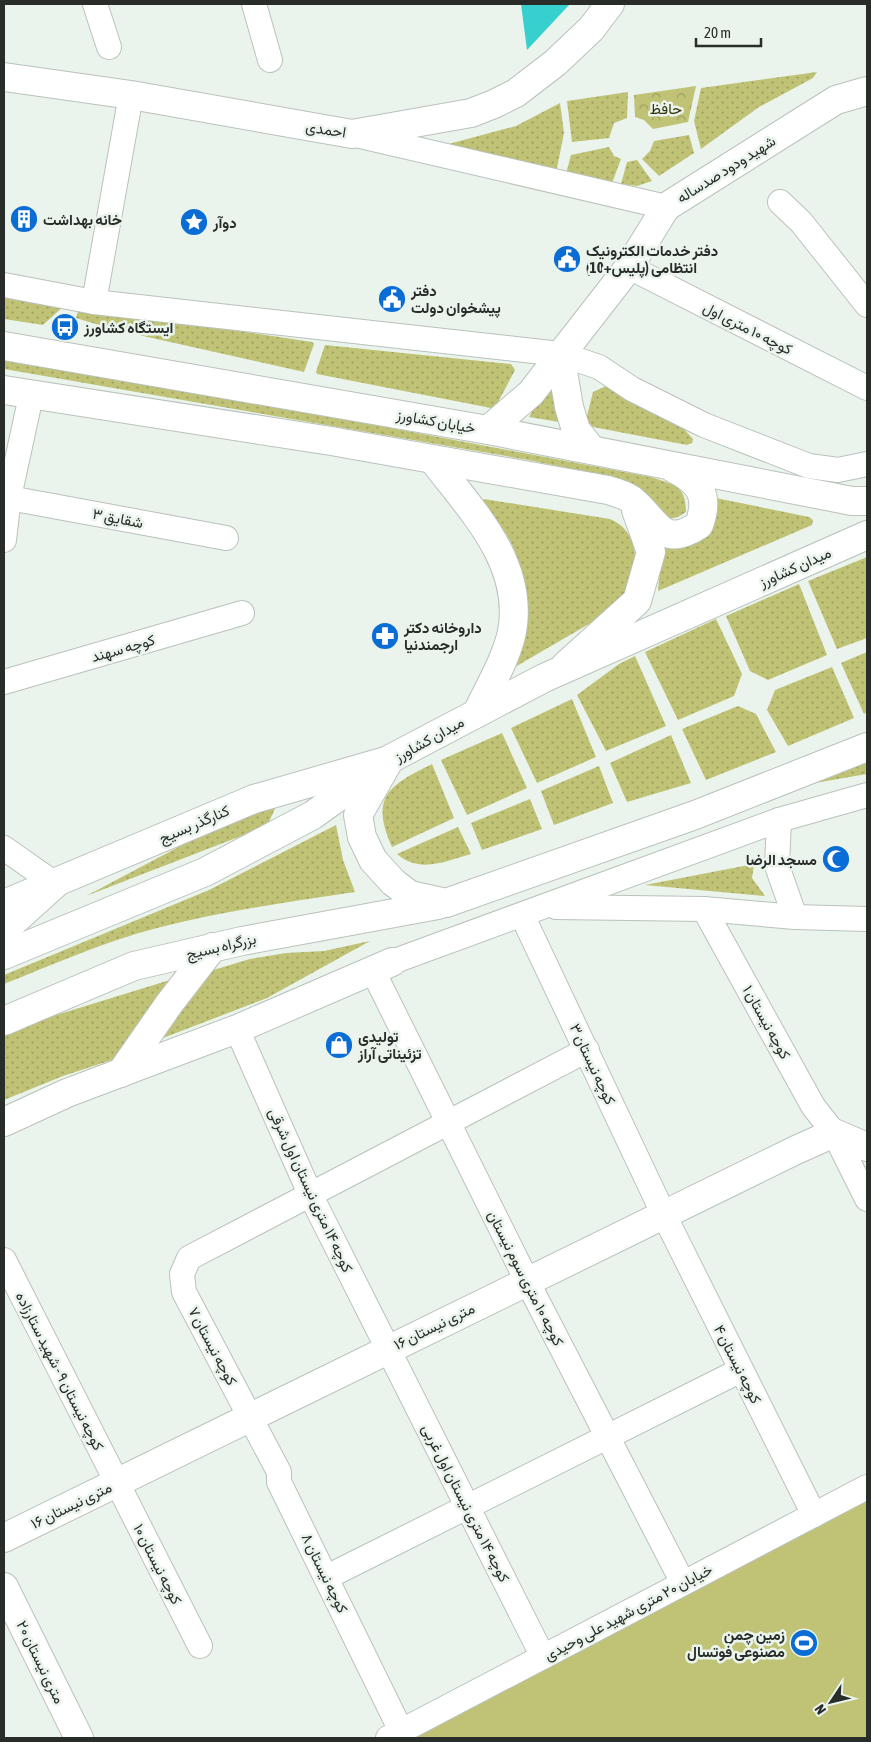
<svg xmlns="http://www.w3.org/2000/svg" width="871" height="1742" font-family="'Asap Condensed',Vazirmatn,sans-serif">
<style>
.grass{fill:url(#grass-dots)}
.park{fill:url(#park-crowns)}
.garden{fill:#c0c375}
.water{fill:#38d0ce}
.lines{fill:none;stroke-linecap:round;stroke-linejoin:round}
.street-casing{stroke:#b9c2bb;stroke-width:26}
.secondary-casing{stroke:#b9c2bb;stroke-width:30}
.highway-casing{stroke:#b9c2bb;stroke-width:30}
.street{stroke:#fff;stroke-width:24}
.secondary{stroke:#fff;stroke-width:28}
.highway{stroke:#fff;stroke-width:28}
.labels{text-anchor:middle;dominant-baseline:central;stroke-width:5;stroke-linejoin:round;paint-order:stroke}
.park-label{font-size:15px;fill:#313207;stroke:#eaf4ec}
.street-label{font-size:15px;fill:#292d2a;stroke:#eaf4ec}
.poi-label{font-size:15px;font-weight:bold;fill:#292d2a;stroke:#eaf4ec;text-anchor:start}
</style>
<defs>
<pattern id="grass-dots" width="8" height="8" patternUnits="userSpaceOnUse" patternTransform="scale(1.25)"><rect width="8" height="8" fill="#c0c375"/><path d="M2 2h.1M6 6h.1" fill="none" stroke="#9c9f60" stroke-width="1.8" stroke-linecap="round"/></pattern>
<pattern id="park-crowns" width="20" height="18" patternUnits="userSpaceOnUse" patternTransform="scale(1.25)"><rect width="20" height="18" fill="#c0c375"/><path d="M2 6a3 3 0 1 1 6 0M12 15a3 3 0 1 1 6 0" fill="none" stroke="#9c9f60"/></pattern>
</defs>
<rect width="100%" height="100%" fill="#eaf4ec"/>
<!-- grass -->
<g class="grass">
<polygon points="817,72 813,78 759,107 701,149 694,121 701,88"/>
<polygon points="628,92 627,118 614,123 609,138 572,142 567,101"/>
<polygon points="560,103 564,133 556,173 430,149 516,126"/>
<polygon points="689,135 694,153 659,176 642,159 650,151 654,141"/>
<polygon points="609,147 614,156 621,159 612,183 566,174 571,155"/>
<polygon points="637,160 652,181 637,186 621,184 627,162"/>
<polygon points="4,292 64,306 43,325 4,319"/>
<polygon points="79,307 312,342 314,344 304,372 112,329 76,318"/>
<polygon points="325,345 511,364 515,370 495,408 491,408 317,374 316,372"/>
<path d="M4,355l647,122c22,8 35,7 35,35l-8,5 -9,2 -19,-11 -33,-30 -89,-18 -524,-91z"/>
<polygon points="552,378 559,422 529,417"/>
<polygon points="606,386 616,389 683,428 693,439 692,443 687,445 593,427 586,420 593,392"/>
<polygon points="716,498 809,517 813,520 812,525 658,591 662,545"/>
<path d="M484,499l126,20c27,11 27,39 25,65l-22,26 -98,57c12,-40 15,-90 -6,-128 -7,-14 -19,-24 -28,-36z"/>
<polygon points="867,557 867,638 837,649 808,581"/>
<polygon points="799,584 827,655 768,680 750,671 726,616"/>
<polygon points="716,619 742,674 734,696 678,720 645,652"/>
<polygon points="867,652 867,712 864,714 841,663"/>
<polygon points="635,656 666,726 606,751 577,695 619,664"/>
<polygon points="832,667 854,718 788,746 767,710 775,690"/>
<polygon points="572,699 596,757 537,783 511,728"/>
<polygon points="738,706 756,714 776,752 706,780 682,729"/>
<polygon points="502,733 527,788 467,815 441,760"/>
<polygon points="671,735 691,783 627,802 610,763"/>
<polygon points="867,760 867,774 809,784"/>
<path d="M432,764l22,54 -62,29c-23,-51 -2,-62 40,-83z"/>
<polygon points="599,766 613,803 554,825 541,791"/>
<polygon points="530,799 542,829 482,850 471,823"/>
<polygon points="279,800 267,826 86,896 258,805"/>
<path d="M336,825l7,35 12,32c-66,10 -133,19 -198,36 -53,14 -103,36 -153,56v-9l205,-85z"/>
<path d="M458,827l13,27c-26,7 -51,20 -74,0z"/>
<polygon points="754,864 752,878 765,896 645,885"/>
<polygon points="370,941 267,998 163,1038 210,971 250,959 286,953 324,951"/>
<polygon points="173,979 115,1059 63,1076 4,1100 4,1035 24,1025"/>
</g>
<!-- park -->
<polygon class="park" points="696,86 688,122 653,129 644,120 635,117 634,95"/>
<!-- garden -->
<polygon class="garden" points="867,1499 867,1738 415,1738"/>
<!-- water -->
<polygon class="water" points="521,4 570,4 527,50"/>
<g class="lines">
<defs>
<g id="street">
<polyline points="95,4 109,47"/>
<polyline points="254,4 270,60"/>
<polyline points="356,135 666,207"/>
<polyline points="780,202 801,222 867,305"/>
<polyline points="629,267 867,388"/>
<polyline points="4,285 94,302 560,354 599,367 632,389 704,425 809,466 838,470 867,464"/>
<polyline points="94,302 131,95"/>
<polyline points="4,497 226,538"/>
<polyline points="4,540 9,497 31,396"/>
<polyline points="4,682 242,613"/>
<polyline points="779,820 777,866 795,917"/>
<polyline points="4,848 55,884"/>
<polyline points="556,907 704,909 795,917 867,919"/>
<polyline points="704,909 813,1106 834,1133 867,1199"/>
<polyline points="522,915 663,1213 814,1515"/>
<polyline points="392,962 779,820 867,795"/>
<polyline points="373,971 527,1281 683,1583"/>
<polyline points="237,1029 311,1196 543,1657"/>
<polyline points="4,1260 200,1646"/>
<polyline points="327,1577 741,1370"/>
<polyline points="401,1731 279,1482 279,1472 184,1292 182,1274 189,1258 587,1050"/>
<polyline points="388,1738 867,1487"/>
</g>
<g id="secondary">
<polyline points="4,77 131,95 352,134 471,113 494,104 516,93 555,63 591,29 610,4"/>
<polyline points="4,346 488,430 852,501 867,501"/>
<polyline points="560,354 569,407 576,430 591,449"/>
<path d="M4,390l327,51 277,49c8,3 19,5 25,11 26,22 29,48 66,24 11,-30 1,-43 -26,-57"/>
<polyline points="488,430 531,393 629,267 666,207 836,100 867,91"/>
<path d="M434,461c36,48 87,98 79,164 -3,28 -24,62 -36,88"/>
<polyline points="566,665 637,601 651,552 636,510"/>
<polyline points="4,904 254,799 386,761"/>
<polyline points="4,1122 67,1093 237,1029 392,962"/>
<polyline points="4,1538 796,1150 834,1133 867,1147"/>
<polyline points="4,1587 79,1738"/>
</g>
<g id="highway">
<polyline points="867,535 544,678 390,759 358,815 362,837 373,860 393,882 410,895 446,903 695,815 867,747"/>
<polyline points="4,930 55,884"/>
<polyline points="4,955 205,872 313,815 382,765"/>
<polyline points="4,1021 134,966 242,941 438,905"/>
<polyline points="121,1073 169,1004 213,947"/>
</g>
</defs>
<!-- street casing -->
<use href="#street" class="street-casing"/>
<!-- secondary casing -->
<use href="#secondary" class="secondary-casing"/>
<!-- highway casing -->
<use href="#highway" class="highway-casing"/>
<!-- street -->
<use href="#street" class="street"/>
<!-- secondary -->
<use href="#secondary" class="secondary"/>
<!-- highway -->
<use href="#highway" class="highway"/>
</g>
<!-- icons -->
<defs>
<symbol id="building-disc" viewBox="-11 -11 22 22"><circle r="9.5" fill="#096dd5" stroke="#eaf4ec"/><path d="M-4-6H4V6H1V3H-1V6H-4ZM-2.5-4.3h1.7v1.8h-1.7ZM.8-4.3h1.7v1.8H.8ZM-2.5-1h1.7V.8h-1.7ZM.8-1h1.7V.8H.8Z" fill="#fff"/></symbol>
<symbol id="sight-disc" viewBox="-11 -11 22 22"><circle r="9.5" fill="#096dd5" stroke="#eaf4ec"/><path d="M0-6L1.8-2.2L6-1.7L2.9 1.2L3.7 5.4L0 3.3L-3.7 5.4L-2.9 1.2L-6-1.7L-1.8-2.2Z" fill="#fff"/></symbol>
<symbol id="civic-disc" viewBox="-11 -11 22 22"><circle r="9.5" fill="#096dd5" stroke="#eaf4ec"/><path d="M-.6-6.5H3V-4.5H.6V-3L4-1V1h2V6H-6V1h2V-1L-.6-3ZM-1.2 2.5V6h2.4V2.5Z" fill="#fff"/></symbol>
<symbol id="bus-disc" viewBox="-11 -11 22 22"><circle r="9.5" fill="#096dd5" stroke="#eaf4ec"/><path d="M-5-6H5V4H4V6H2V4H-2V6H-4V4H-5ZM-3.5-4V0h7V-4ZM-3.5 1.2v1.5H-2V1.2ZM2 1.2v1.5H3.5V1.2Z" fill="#fff"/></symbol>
<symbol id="pharmacy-disc" viewBox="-11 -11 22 22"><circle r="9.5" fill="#096dd5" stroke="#eaf4ec"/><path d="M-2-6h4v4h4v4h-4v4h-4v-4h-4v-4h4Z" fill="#fff"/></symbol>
<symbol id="mosque-disc" viewBox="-11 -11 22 22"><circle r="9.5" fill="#096dd5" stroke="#eaf4ec"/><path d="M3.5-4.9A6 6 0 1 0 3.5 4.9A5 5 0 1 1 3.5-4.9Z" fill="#fff"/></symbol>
<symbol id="shop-disc" viewBox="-11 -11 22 22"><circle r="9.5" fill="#096dd5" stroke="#eaf4ec"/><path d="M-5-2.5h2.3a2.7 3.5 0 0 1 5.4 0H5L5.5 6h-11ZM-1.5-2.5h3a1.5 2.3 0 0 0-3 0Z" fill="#fff"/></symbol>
<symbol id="stadium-disc" viewBox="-11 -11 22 22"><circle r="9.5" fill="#096dd5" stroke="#eaf4ec"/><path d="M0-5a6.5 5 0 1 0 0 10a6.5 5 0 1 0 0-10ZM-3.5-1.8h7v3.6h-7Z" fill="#fff"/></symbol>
</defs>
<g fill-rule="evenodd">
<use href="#building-disc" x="8" y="203" width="32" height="32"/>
<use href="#sight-disc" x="178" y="206" width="32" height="32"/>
<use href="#civic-disc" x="551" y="243" width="32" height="32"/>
<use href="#civic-disc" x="376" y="283" width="32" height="32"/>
<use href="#bus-disc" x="49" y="311" width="32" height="32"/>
<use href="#pharmacy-disc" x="369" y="620" width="32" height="32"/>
<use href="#mosque-disc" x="820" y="843" width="32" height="32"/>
<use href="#shop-disc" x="323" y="1029" width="32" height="32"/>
<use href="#stadium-disc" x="788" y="1627" width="32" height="32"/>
</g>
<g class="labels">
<!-- park labels -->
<g class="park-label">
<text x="666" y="108">حافظ</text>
</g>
<!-- street labels -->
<g class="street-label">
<text transform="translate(326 129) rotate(9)">احمدی</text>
<text transform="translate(726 169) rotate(-32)">شهید ودود صدساله</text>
<text transform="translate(748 328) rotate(27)">کوچه ۱۰ متری اول</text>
<text transform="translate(436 421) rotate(10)">خیابان کشاورز</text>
<text transform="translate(118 518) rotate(11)">شقایق ۳</text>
<text transform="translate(795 567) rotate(-24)">میدان کشاورز</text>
<text transform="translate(123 648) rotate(-16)">کوچه سهند</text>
<text transform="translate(429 739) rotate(-29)">میدان کشاورز</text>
<text transform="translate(194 824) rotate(-23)">کنارگذر بسیج</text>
<text transform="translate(221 946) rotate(-13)">بزرگراه بسیج</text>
<text transform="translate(767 1022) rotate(61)">کوچه نیستان ۱</text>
<text transform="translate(593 1064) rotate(65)">کوچه نیستان ۳</text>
<text transform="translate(311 1190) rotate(65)">کوچه ۱۴ متری نیستان اول شرقی</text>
<text transform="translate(526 1278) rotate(63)">کوچه ۱۰ متری سوم نیستان</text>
<text transform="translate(434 1326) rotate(-26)">۱۶ متری نیستان</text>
<text transform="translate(213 1346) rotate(62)">کوچه نیستان ۷</text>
<text transform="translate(738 1364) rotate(63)">کوچه نیستان ۴</text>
<text transform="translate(60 1371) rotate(63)">کوچه نیستان ۹ - شهید ستارزاده</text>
<text transform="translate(466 1503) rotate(63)">کوچه ۱۴ متری نیستان اول غربی</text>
<text transform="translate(71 1505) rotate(-26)">۱۶ متری نیستان</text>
<text transform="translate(158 1564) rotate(63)">کوچه نیستان ۱۰</text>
<text transform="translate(325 1573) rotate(64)">کوچه نیستان ۸</text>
<text transform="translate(628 1612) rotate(-28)">خیابان ۲۰ متری شهید علی وحیدی</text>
<text transform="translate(41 1662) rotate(64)">۲۰ متری نیستان</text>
</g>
<!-- poi labels -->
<g class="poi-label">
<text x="43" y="219">خانه بهداشت</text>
<text x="213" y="222">دوآر</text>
<text x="586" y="250">دفتر خدمات الکترونیک<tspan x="586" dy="17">انتظامی (پلیس+10)</tspan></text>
<text x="411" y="290">دفتر<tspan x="411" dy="17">پیشخوان دولت</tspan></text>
<text x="84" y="327">ایستگاه کشاورز</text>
<text x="404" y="627">داروخانه دکتر<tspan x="404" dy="17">ارجمندنیا</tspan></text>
<text x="817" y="859" text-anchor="end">مسجد الرضا</text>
<text x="358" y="1036">تولیدی<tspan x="358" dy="17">تزئیناتی آراز</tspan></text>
<text x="785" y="1634" text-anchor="end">زمین چمن<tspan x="785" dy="17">مصنوعی فوتسال</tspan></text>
</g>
</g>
<!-- border -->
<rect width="871" height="1742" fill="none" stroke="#292d2a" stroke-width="10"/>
<!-- north arrow -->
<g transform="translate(831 1702) rotate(235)" stroke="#eaf4ec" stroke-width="4" paint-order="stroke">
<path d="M0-4L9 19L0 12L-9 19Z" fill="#292d2a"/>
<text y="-8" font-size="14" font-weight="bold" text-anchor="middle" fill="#292d2a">N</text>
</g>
<!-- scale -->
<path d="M696 38v8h65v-8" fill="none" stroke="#292d2a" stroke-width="2.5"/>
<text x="704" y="38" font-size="15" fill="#292d2a" stroke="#eaf4ec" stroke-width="4" paint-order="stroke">20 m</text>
</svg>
